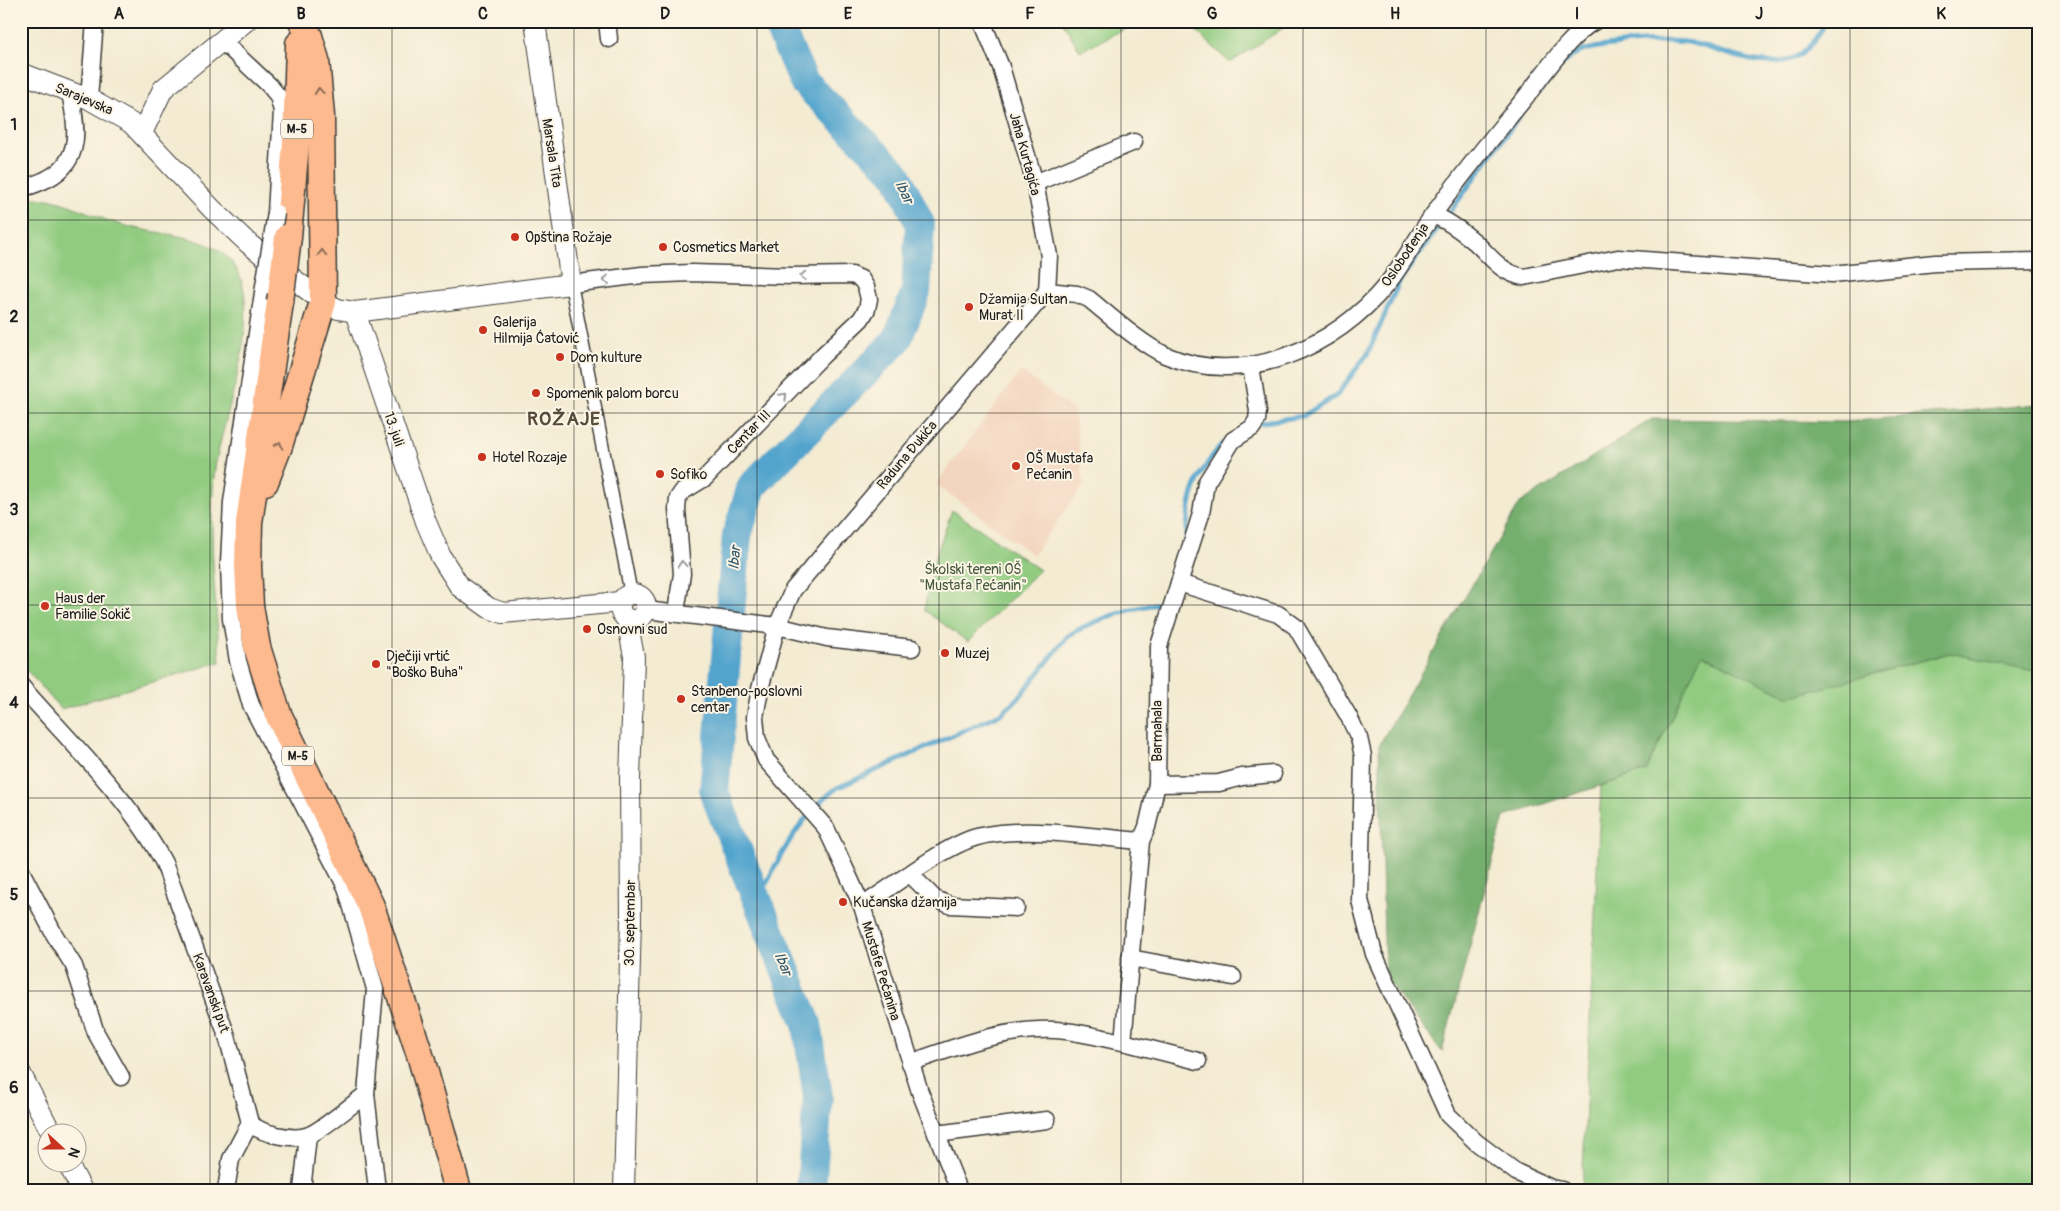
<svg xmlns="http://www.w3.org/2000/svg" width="2060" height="1211" font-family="Pangolin,sans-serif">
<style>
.built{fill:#f3d4be}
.green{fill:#90cb80;stroke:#56744e}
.forest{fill:#74af6e;stroke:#486645}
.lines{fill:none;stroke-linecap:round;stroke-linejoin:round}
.stream{stroke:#52a4cd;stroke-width:5}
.river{stroke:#52a4cd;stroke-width:30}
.pedestrian-casing{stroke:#3c3b37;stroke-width:15}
.minor-casing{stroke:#3c3b37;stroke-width:19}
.tertiary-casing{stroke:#3c3b37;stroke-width:22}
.primary-casing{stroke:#3c3b37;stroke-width:29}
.pedestrian{stroke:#fff;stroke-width:12}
.minor{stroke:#fff;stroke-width:16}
.tertiary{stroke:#fff;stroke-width:20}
.primary{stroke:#fcba8e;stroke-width:26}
.minor-bridge-casing{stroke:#3c3b37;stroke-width:19;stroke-linecap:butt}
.primary-bridge-casing{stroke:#3c3b37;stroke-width:29;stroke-linecap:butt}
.minor-bridge{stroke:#fff;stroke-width:16}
.primary-bridge{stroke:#fcba8e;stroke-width:26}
.oneway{stroke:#8c6b55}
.oneway2{stroke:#999}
.grid{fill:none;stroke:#1c1c1c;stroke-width:1;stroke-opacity:0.55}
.poi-dot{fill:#c8321e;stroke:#fcf5e5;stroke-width:2}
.labels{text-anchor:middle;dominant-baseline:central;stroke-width:4;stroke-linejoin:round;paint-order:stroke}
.shield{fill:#fcf5e5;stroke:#5f5d58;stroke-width:1}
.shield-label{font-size:12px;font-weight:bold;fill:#1c1c1c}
.street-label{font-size:14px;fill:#1c1c1c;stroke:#fcf5e5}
.poi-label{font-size:14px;fill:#1c1c1c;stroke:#fcf5e5;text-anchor:start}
.park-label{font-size:14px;fill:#45593f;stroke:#fcf5e5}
.water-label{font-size:15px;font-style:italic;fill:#34596c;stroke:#fcf5e5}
.district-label{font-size:19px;font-weight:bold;letter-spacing:1px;fill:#554b3d;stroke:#fcf5e5}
.neatline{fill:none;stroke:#1c1c1c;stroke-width:2}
.grid-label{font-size:16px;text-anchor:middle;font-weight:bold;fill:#1c1c1c}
</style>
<rect width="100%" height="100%" fill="#fcf5e5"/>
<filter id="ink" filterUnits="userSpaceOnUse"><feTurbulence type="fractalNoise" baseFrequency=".02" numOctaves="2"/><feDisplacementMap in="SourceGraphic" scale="10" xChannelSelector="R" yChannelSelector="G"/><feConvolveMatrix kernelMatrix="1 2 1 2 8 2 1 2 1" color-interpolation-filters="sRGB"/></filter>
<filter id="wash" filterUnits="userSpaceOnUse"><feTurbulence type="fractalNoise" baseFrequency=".0096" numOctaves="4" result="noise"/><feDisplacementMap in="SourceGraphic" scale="20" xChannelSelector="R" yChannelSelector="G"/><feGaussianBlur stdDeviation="1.12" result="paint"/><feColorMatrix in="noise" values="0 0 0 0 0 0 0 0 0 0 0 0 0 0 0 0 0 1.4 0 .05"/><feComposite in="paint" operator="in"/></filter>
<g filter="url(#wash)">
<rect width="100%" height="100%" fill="#f3ebd2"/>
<!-- built -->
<polygon class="built" points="1021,371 1074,411 1084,485 1033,555 936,484"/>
<!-- green -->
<g class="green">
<polygon points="1062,21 1141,21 1080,51"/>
<polygon points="1186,21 1294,21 1230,63"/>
<path d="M21,197c9,1 18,1 27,2 26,5 52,21 78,27 30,8 65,8 92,24 62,37 1,170 -4,226 -6,62 2,124 6,186l-159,47 -40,-45z"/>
<polygon points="952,510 1040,570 968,642 924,610 933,564"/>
<polygon points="1950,653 2039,672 2039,1190 1582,1190 1601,786 1646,771 1702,654 1789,697"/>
</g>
<!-- forest -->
<polygon class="forest" points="2039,404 2039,672 1950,653 1789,697 1702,654 1646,771 1504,817 1442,1052 1385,978 1379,745 1520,503 1652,419 1846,422"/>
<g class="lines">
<!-- stream -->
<g class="stream">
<path d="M1540,91c11,-12 22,-31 37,-38 20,-9 93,-15 114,-10 31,7 81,32 110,11 11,-7 19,-23 26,-33"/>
<polyline points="1258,423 1303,416 1337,395 1368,353 1400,280 1519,117"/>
<path d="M1186,541c2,-42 8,-64 36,-97"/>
<path d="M758,902c18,-41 42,-87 79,-114l163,-74 17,-14 50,-63c20,-15 68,-31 93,-33l9,-11"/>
</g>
<!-- river -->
<polyline class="river" points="776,21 804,82 897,175 920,224 916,291 897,340 752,486 737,535 714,792 807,1024 818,1096 811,1190"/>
</g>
</g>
<g filter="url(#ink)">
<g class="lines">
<defs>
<polyline id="pedestrian" points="571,284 631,594"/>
<g id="minor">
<polyline points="607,21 609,39"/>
<polyline points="982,21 1001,67 1035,183 1049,256 1047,291"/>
<polyline points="223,42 269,85 278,96 282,111 276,213"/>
<polyline points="89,99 95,21"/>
<polyline points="1035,183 1134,142"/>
<path d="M21,188c10,-1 17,-5 26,-9 36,-18 30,-53 23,-86"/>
<path d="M1433,215c16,6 30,17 43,28 15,14 26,31 48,34l94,-19 214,16 103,-11 104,-2"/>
<polyline points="571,284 642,275 692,273 792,276 852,275 861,279 866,287 869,299 867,309 861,319 823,355 705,478 682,492 678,498 677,509 682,574 676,612"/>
<polyline points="264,286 232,502 229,563 231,619 238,661 251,705 346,887 375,989 366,1094 377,1190"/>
<path d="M1047,291l30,3 12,5c21,17 52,45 76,56 79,34 171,-8 222,-71 17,-21 30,-47 46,-69 28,-40 60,-78 91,-116 18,-22 46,-65 71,-78"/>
<polyline points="1179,583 1278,614 1296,627 1349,717 1359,738 1363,756 1360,900 1374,954 1448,1115 1476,1142 1516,1172 1551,1188 1562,1190"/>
<polyline points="646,610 777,626 827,638 912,648"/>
<path d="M21,686c48,55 109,113 143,177l63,173 23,87c10,11 45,18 59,12 13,-5 44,-31 57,-41"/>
<polyline points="1157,784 1219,783 1242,777 1273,774"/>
<polyline points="21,871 54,934 74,966 96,1033 121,1077"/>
<polyline points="911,875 935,899 950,905 1016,908"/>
<path d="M862,906c30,-19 82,-60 115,-69 47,-12 114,0 164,4"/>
<polyline points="1130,958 1233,977"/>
<polyline points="1198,1061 1123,1042 1141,841 1147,827 1157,784 1159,646 1201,514 1206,483 1233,440 1252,428 1257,420 1258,411 1251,366"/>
<path d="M910,1063c48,-17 94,-35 145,-33 22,1 46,8 68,12"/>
<polyline points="936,1134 1047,1120"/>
<polyline points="226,1190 231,1159 250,1123"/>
<polyline points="302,1190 308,1136"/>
<polyline points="959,1190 920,1092 862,906 849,877 826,828 766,760 757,738 755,717 760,689 777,626 793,590 1047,291"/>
</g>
<g id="tertiary">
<polyline points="21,73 89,99 131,123 212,209 249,244 323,302 338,309 355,312 571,284 535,21"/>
<polyline points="142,133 163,89 246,21"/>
<polyline points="355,312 426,522 441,557 460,587 489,608 503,613 620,602"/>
<circle cx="633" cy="607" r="13"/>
<polyline points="21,1074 52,1134"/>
<polyline points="68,1164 82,1190"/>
<polyline points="624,1190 631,920 630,779 634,657 627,619"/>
</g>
<g id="primary">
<polyline points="288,237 296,143 299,44"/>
<polyline points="280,302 249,523 248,566 250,606 257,647 278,714 371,906 421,1058 458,1190"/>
<polyline points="265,482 279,446 323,302 321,116 316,60 309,36 302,21"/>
</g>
</defs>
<!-- pedestrian casing -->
<use href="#pedestrian" class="pedestrian-casing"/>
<!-- minor casing -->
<use href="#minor" class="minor-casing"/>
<!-- tertiary casing -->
<use href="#tertiary" class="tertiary-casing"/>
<!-- primary casing -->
<use href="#primary" class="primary-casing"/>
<!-- pedestrian -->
<use href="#pedestrian" class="pedestrian"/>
<!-- minor -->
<use href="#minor" class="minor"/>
<!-- tertiary -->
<use href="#tertiary" class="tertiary"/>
<!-- primary -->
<use href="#primary" class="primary"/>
<defs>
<polyline id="minor-bridge" points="264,286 276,213"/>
<polyline id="primary-bridge" points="280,302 288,237"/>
</defs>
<!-- minor-bridge casing -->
<use href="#minor-bridge" class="minor-bridge-casing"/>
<!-- primary-bridge casing -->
<use href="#primary-bridge" class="primary-bridge-casing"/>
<!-- minor-bridge -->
<use href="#minor-bridge" class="minor-bridge"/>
<!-- primary-bridge -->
<use href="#primary-bridge" class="primary-bridge"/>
</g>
<!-- one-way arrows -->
<defs><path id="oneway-chevron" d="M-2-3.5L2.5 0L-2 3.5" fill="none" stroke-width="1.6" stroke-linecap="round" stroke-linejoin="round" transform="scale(1.25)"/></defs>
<g class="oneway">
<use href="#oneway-chevron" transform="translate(319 91) rotate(-95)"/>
<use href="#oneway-chevron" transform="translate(322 253) rotate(-90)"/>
<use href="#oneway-chevron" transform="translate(279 445) rotate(-71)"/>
</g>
<g class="oneway2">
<use href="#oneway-chevron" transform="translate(803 276) rotate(179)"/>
<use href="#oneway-chevron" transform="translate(606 280) rotate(173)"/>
<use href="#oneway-chevron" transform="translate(784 396) rotate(-46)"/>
<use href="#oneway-chevron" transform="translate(682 564) rotate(-94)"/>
</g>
</g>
<!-- grid -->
<path class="grid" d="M210,21v1169M392,21v1169M574,21v1169M757,21v1169M939,21v1169M1121,21v1169M1303,21v1169M1486,21v1169M1668,21v1169M1850,21v1169M21,220h2018M21,413h2018M21,605h2018M21,798h2018M21,991h2018"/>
<!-- markers -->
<g class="poi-dot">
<circle cx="515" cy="237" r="5"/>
<circle cx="663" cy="247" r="5"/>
<circle cx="969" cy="307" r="5"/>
<circle cx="483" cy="330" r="5"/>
<circle cx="560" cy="357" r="5"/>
<circle cx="536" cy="393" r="5"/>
<circle cx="482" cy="457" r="5"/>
<circle cx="1016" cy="466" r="5"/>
<circle cx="660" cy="474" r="5"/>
<circle cx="45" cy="606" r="5"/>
<circle cx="587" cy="629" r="5"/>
<circle cx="945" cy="653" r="5"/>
<circle cx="376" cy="664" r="5"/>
<circle cx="681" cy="699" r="5"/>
<circle cx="843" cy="902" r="5"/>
</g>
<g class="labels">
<!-- shield labels -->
<g class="shield">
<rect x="281" y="119.5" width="32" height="19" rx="4"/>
<rect x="282" y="746.5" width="32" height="19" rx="4"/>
</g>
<g class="shield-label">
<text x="297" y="129">M-5</text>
<text x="298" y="756">M-5</text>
</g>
<!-- street labels -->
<g class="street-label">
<text transform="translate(84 99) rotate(23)">Sarajevska</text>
<text transform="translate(552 153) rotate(81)">Marsala Tita</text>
<text transform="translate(1025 154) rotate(75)">Jaha Kurtagića</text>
<text transform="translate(1405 255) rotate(-56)">Oslobođenja</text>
<text transform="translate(394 429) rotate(71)">13. juli</text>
<text transform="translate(749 432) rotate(-46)">Centar III</text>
<text transform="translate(907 455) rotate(-50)">Raduna Ðukića</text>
<text transform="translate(1157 731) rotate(-90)">Barmahala</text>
<text transform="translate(630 923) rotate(-89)">30. septembar</text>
<text transform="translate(881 971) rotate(73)">Mustafe Pećanina</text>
<text transform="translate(211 993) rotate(70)">Karavanski put</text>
</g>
<!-- poi labels -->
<g class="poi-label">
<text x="525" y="237">Opština Rožaje</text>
<text x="673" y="247">Cosmetics Market</text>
<text x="979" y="299">Džamija Sultan<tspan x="979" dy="16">Murat II</tspan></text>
<text x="493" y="322">Galerija<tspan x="493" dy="16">Hilmija Ćatović</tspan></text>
<text x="570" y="357">Dom kulture</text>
<text x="546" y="393">Spomenik palom borcu</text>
<text x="492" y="457">Hotel Rozaje</text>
<text x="1026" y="458">OŠ Mustafa<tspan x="1026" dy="16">Pećanin</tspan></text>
<text x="670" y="474">Sofiko</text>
<text x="55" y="598">Haus der<tspan x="55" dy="16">Familie Sokič</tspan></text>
<text x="597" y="629">Osnovni sud</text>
<text x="955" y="653">Muzej</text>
<text x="386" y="656">Dječiji vrtić<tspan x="386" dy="16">"Boško Buha"</tspan></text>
<text x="691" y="691">Stanbeno-poslovni<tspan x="691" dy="16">centar</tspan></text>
<text x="853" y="902">Kučanska džamija</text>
</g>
<!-- park labels -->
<g class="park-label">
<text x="973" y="569">Školski tereni OŠ<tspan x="973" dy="16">"Mustafa Pećanin"</tspan></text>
</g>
<!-- water labels -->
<g class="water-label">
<text transform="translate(904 192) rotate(64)">Ibar</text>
<text transform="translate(735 558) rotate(-85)">Ibar</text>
<text transform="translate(783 964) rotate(68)">Ibar</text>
</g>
<!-- district labels -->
<g class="district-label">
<text x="564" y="419">ROŽAJE</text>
</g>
</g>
<!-- margin -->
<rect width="2060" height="1211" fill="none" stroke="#fcf5e5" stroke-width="55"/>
<!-- north arrow -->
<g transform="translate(62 1148) rotate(111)"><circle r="24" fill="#fcf5e5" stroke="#a29e95"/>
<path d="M0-4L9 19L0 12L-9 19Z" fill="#c8321e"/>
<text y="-8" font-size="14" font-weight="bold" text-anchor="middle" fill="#1c1c1c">N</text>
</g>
<rect x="28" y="28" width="2004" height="1156" class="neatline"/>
<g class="grid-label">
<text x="119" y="19">A</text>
<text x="301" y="19">B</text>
<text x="483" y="19">C</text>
<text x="665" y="19">D</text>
<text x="848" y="19">E</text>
<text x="1030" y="19">F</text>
<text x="1212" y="19">G</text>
<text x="1395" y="19">H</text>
<text x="1577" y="19">I</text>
<text x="1759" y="19">J</text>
<text x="1941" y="19">K</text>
<text x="14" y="130">1</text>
<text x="14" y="322">2</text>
<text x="14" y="515">3</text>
<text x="14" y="708">4</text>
<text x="14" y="900">5</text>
<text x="14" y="1093">6</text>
</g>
</svg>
